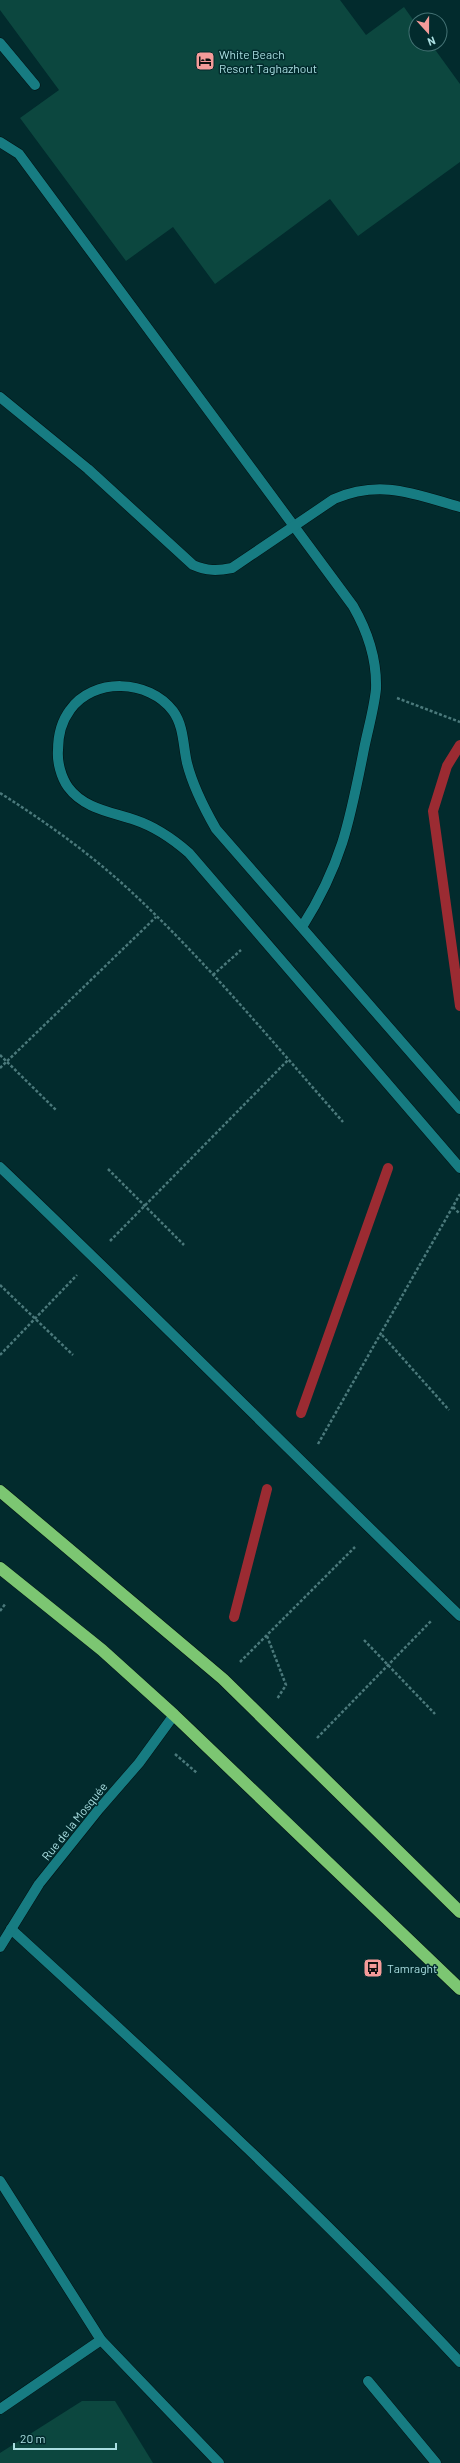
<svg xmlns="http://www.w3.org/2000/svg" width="460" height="2463" font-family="Barlow,sans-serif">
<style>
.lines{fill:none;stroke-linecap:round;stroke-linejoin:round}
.stream{stroke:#9b2b32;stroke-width:10}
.building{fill:#0c473f}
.lane-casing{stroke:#031112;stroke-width:11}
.street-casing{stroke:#031112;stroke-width:11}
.highway-casing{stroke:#031112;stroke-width:13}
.path{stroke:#4b797b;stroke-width:2.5;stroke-dasharray:3 2;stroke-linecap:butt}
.lane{stroke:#177c82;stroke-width:10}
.street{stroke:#177c82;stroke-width:10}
.highway{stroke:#7cc672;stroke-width:12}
.labels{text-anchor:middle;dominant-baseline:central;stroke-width:3;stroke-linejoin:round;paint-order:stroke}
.poi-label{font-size:12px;fill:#aadee1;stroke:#022b2d;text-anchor:start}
.street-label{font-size:12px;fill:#aadee1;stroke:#022b2d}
</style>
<rect width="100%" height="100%" fill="#022b2d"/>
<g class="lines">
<!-- stream -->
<g class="stream">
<polyline points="460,745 447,766 433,811 460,1006"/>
<polyline points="301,1413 388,1168"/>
<polyline points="234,1617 267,1489"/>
</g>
</g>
<!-- building -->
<g class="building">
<polygon points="0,0 340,0 366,35 404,7 416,24 416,44 431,44 460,84 460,162 358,236 330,199 215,284 173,227 126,261 20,118 59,90 0,10"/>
<polygon points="82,2401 115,2401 153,2463 0,2463 0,2453"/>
</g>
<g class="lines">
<defs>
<g id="lane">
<polyline points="0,43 35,85"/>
<path d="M0,142l19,12 334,452c15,26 24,52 23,83 -2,20 -8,40 -12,60 -14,71 -22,115 -62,178"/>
<path d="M0,397l88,72 105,96c14,6 24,6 39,3l102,-69c47,-20 80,-5 126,8"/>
<path d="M0,1167c155,148 306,300 460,449"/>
</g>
<g id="street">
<path d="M460,1109l-244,-280c-12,-21 -23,-42 -29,-66 -4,-17 -3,-37 -14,-52 -24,-32 -80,-34 -103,-1 -9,12 -12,26 -12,40 -1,12 3,27 10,37 16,22 44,25 67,33 21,7 38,19 54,33l271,315"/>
<path d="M11,1929c153,140 307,281 449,433"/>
<polyline points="0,1947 39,1884 99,1809 139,1763 174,1715"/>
<polyline points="0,2181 101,2340 219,2463"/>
<polyline points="368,2381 436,2463"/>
<polyline points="0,2409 101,2340"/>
</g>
<g id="highway">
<polyline points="0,1491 223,1679 460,1912"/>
<polyline points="0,1568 102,1650 174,1715 460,1989"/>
</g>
</defs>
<!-- lane casing -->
<use href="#lane" class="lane-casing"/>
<!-- street casing -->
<use href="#street" class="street-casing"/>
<!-- highway casing -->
<use href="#highway" class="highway-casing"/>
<!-- path -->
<g class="path">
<polyline points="397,698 460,722"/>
<path d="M0,793c49,31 96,65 138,105 73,69 138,148 205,224"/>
<polyline points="213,975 241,950"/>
<polyline points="0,1055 56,1110"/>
<polyline points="0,1068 156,917"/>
<polyline points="108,1169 184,1245"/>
<polyline points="453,1207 460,1214"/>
<polyline points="110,1241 288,1060"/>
<polyline points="0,1285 73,1355"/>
<polyline points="382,1335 449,1410"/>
<polyline points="0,1355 77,1275"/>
<polyline points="318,1444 460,1194"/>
<polyline points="0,1611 6,1603"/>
<polyline points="267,1636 286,1685 277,1699"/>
<polyline points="364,1640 435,1714"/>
<polyline points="240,1662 355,1547"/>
<polyline points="317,1738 432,1620"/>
<polyline points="175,1754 197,1773"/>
</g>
<!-- lane -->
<use href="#lane" class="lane"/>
<!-- street -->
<use href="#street" class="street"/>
<!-- highway -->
<use href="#highway" class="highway"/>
</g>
<!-- icons -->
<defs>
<symbol id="hotel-square" viewBox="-11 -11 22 22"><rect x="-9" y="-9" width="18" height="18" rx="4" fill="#f59b99" stroke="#022b2d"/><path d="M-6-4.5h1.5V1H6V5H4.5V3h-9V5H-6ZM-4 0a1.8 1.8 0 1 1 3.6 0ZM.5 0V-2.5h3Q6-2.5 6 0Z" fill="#111"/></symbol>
<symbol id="bus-square" viewBox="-11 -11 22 22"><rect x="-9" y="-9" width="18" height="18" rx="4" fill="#f59b99" stroke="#022b2d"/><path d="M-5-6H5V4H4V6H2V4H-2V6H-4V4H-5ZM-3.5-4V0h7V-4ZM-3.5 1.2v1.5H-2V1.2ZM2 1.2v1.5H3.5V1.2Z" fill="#111"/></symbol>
</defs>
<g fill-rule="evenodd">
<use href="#hotel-square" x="194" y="50" width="22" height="22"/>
<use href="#bus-square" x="362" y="1957" width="22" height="22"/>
</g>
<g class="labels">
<!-- poi labels -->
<g class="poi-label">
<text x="219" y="54">White Beach<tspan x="219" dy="14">Resort Taghazhout</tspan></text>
<text x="387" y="1968">Tamraght</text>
</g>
<!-- street labels -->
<g class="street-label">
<text transform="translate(74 1821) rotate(-51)">Rue de la Mosquée</text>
</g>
</g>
<!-- north arrow -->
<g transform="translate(428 32) rotate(159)"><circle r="19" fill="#022b2d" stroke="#457375"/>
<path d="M0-3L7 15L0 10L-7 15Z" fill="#f59b99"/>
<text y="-6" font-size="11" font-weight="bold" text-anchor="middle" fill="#aadee1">N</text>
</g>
<!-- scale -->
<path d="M14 2443v6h102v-6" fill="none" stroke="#aadee1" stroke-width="2"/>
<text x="20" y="2443" font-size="12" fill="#aadee1" stroke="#022b2d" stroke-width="3" paint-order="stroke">20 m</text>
</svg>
